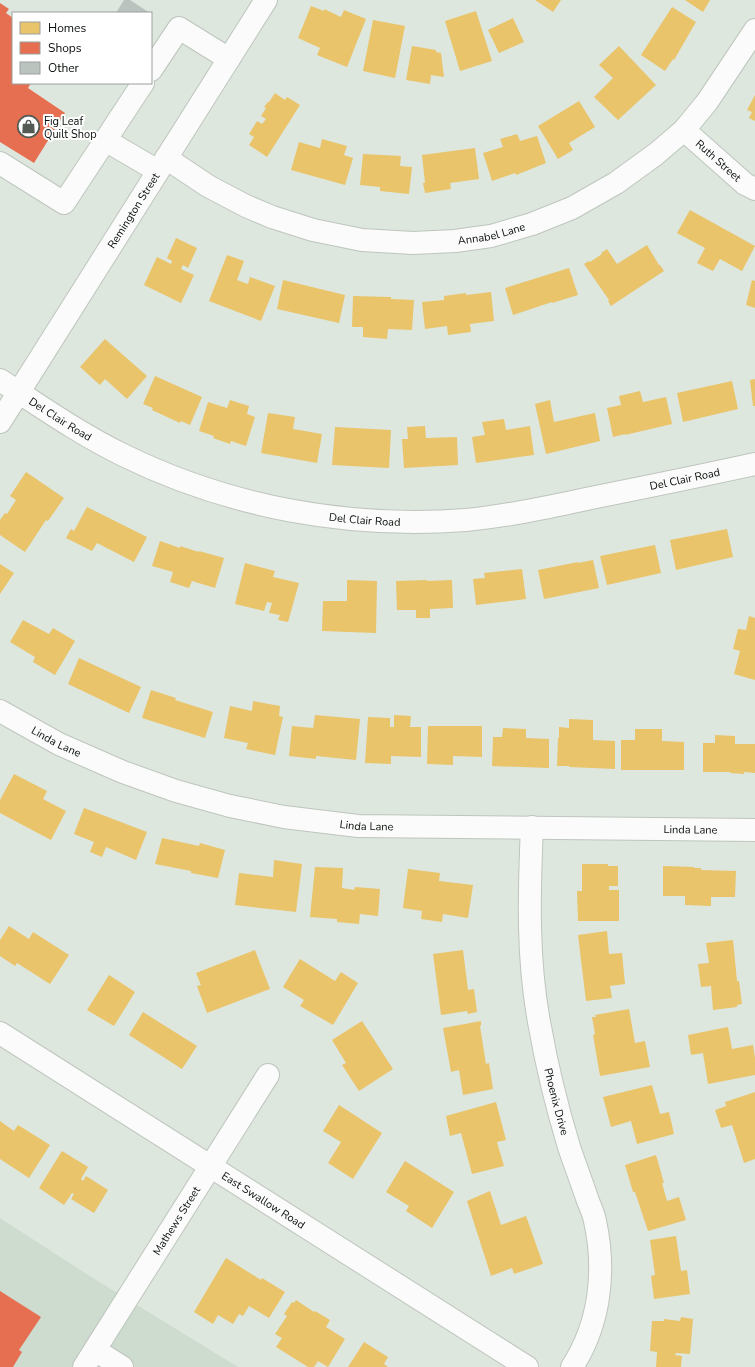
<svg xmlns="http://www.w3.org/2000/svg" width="755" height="1367" font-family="'Nunito Sans',sans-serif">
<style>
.built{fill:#cddcce}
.homes{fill:#e9c46a}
.shops{fill:#e76f51}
.building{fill:#bbc3be}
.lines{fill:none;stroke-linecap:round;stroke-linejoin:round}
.minor-casing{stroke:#bec5be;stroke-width:24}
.minor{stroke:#fafbfa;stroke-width:22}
.labels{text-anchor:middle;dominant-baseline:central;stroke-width:4;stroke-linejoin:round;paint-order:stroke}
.poi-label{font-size:11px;fill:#080e09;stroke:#fff;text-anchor:start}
.street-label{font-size:11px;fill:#080e09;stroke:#fff}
</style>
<rect width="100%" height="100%" fill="#dee7de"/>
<!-- built -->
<polygon class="built" points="0,1218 88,1275 238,1367 0,1367"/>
<!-- homes -->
<g class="homes">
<polygon points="535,0 561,0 553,12"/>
<polygon points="685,0 710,0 703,12"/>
<polygon points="311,6 324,11 324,9 341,17 344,10 366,19 347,67 317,55 320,48 298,38"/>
<polygon points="672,7 696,22 674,60 673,59 665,71 641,55"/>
<polygon points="476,11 492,61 460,71 445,21"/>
<polygon points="513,18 524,42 499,53 488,30"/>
<polygon points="373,20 405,26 395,78 363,71"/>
<polygon points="412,46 436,50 436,52 441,53 444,77 431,75 430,84 406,80"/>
<polygon points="619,46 656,85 618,120 594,97 613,78 599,65"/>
<polygon points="275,93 285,100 287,97 300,105 267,157 249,145 254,137 249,134 257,121 262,124 266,119 261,116 266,108 264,107 268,102 269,102"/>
<polygon points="755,95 755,121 749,118 752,112 747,110"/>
<polygon points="579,101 595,127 569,143 573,150 558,159 538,126"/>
<polygon points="517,134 520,141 537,136 546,163 516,175 515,173 492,181 483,153 503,147 500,139"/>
<polygon points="322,139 347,146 344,155 353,158 345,185 291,170 299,142 320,148"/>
<polygon points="475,148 479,179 450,183 451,189 425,193 423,183 425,183 422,155"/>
<polygon points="363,154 401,156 400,166 412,167 409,194 380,191 380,187 360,185"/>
<polygon points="690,210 755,246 742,271 720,259 713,271 697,263 705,248 677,233"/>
<polygon points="176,238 197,248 188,268 183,265 181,269 194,275 181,303 144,285 157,257 171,264 172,261 167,258"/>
<polygon points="647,245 659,265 660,265 664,271 611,306 608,301 609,300 584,264 589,261 590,262 602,254 601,253 607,249 617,264"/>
<polygon points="227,255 244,261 237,280 248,284 250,277 275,286 261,321 209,301"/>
<polygon points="569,268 578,295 552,303 552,302 513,315 505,288"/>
<polygon points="283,280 345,295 339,323 277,309"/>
<polygon points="752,280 755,281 755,308 746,305"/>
<polygon points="491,292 494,321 470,324 471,332 448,335 447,326 425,329 422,302 444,300 444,296 466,293 466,295"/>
<polygon points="353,296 391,297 391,299 414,300 412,330 388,329 387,339 363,337 363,327 352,327"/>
<polygon points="105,339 147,376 127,399 105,379 100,385 80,367"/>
<polygon points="155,376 202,397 190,425 181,421 180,423 152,410 153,408 143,404"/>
<polygon points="755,379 755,406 753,406 750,380"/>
<polygon points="732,381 738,409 683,422 677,393"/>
<polygon points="640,391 643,402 666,397 672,424 625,435 625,434 613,437 607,408 621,405 619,396"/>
<polygon points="230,400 249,406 247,414 255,417 246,446 231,441 230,444 213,438 214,436 199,431 208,402 227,408"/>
<polygon points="550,400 554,422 595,413 600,441 546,454 535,404"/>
<polygon points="268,413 295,417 293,429 322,434 317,463 261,453"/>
<polygon points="504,419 506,430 530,426 534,455 476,463 472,437 485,435 482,422"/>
<polygon points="425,426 426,438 457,437 458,465 404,468 402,439 408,439 407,427"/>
<polygon points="335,427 391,430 389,468 332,465"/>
<polygon points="26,472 64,498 48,521 46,520 25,552 0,535 0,520 5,513 7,514 16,500 10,496"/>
<polygon points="87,507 147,537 134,562 97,543 92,551 66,538 71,529 74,531"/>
<polygon points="727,529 733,557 676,570 670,540"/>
<polygon points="160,541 180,548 180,546 199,552 199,551 224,558 215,588 192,581 189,588 170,582 173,572 152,566"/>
<polygon points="655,545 661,573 607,585 600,556"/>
<polygon points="593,560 599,588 544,599 538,570 578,562 578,563"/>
<polygon points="245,563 275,571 273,577 299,583 288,622 278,620 280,615 269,613 272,603 267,602 264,611 235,604"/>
<polygon points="0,564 14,573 0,594"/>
<polygon points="522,569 526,599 476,605 473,579 485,578 484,573"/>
<polygon points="347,580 377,581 376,633 322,631 323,601 347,601"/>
<polygon points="427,580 427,581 452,580 453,608 430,609 430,618 416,618 416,610 397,610 396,581"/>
<polygon points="749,616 755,618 755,680 734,674 740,651 733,649 738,629 746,630"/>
<polygon points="23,620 49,634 53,628 75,641 55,675 33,662 35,657 10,642"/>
<polygon points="79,658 141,687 129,713 68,684"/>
<polygon points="151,690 176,698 175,700 213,712 205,738 142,718"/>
<polygon points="253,701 280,706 279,716 283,717 275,755 246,749 248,743 224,738 230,706 252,711"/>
<polygon points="315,715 360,719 356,760 316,756 316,759 289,756 292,726 313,728"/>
<polygon points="394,715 411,716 410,727 421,727 421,757 391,756 391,764 365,763 368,717 390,718 390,727 394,727"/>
<polygon points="569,719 593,720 593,740 615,741 615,769 569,767 569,766 557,766 558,738 559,738 559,727 569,728"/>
<polygon points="428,726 482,726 482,757 453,756 453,765 427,764"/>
<polygon points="503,728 526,729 526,738 549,739 549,768 492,766 493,737 502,737"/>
<polygon points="635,729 662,729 662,741 684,742 684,770 621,770 621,740 635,740"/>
<polygon points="715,735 735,736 735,744 755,744 755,773 744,772 744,774 730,773 730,772 703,772 703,743 715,743"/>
<polygon points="14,774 47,791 43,799 66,811 51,840 0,813 0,800"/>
<polygon points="84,808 147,832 136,860 106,847 102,857 90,852 94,842 74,834"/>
<polygon points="162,838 199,846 200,843 225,850 218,878 191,873 191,871 155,864"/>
<polygon points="274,860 302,864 296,912 235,905 239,873 273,877"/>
<polygon points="582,864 608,864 608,866 618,866 618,886 609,886 609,890 619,890 619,921 578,921 577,891 582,891"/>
<polygon points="663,866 694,867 694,868 701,868 701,870 736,871 735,897 711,897 711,906 685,905 685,896 663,896"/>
<polygon points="315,867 343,868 342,888 354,890 355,887 380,889 378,916 360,914 359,924 337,922 337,919 310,917"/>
<polygon points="408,869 440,873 439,881 473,885 468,918 443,914 442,922 421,919 422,911 403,908"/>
<polygon points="9,926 29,939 33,932 69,955 50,984 17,963 15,966 0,956 0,940"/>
<polygon points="607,931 609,954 622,953 625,984 610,986 612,998 586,1001 578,935"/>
<polygon points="733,940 737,981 739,981 742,1004 737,1005 737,1007 713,1010 711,986 701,987 698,964 709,963 706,943"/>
<polygon points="255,950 270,989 207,1013 197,986 201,985 196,973"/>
<polygon points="463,950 468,990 474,989 477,1012 468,1014 467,1011 441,1015 433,954"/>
<polygon points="300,959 335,981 341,972 358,983 333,1025 300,1006 304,1000 283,987"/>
<polygon points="109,975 135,992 114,1026 87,1010"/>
<polygon points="629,1009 635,1043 645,1041 650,1067 600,1076 593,1035 595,1034 592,1017 596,1017 595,1015"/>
<polygon points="143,1012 197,1046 182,1069 129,1035"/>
<polygon points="362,1021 393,1069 359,1091 342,1065 346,1063 332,1040"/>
<polygon points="481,1021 481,1025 480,1026 486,1064 489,1063 493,1089 463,1095 459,1070 451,1072 443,1028"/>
<polygon points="728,1027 732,1049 753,1045 755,1058 755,1075 708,1084 703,1053 691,1055 688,1035"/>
<polygon points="652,1085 660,1114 669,1112 674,1134 637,1144 631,1121 611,1127 603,1097"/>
<polygon points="755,1092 755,1159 744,1163 732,1125 721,1128 715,1110 726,1106 725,1102"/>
<polygon points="496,1102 506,1140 497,1142 504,1166 472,1174 461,1133 450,1136 446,1116"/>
<polygon points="339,1105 382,1133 353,1179 328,1163 341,1142 323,1131"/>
<polygon points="0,1121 14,1131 18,1125 50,1145 29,1178 0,1159"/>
<polygon points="62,1151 88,1167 81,1179 83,1181 86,1176 108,1190 94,1213 71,1199 74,1194 72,1193 64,1205 39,1188"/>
<polygon points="656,1155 664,1183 662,1183 667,1201 679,1197 686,1220 648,1231 635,1192 633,1192 625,1165"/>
<polygon points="405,1161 454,1192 432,1228 406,1211 409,1206 386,1192"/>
<polygon points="490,1191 501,1225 526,1216 543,1264 514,1274 512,1268 491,1276 467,1201"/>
<polygon points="676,1236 681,1271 687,1270 690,1294 654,1299 651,1276 655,1275 650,1240"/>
<polygon points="226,1258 261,1280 262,1278 285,1292 269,1318 249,1306 243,1316 239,1314 233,1324 218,1315 213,1324 194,1312"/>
<polygon points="296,1300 314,1312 315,1311 330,1320 326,1327 345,1339 328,1367 318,1361 314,1367 308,1367 276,1347 282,1338 275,1334 287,1316 284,1314 292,1302 294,1303"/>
<polygon points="681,1317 693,1319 690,1354 676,1353 675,1355 682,1356 681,1367 656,1367 657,1352 650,1351 652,1321 664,1321 664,1319 680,1321"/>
<polygon points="364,1342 388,1357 384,1364 388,1367 348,1367"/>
</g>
<!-- shops -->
<g class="shops">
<polygon points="0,3 9,9 6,13 13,18 13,83 31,83 28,88 65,113 34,163 0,142"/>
<polygon points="0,1291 41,1317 19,1350 22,1352 13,1367 0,1367"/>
</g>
<!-- building -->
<polygon class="building" points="124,0 130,0 150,13 116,13"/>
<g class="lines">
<defs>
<g id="minor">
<polyline points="151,70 179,28 229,59"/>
<path id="s1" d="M684,130l61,54 10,5"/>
<polyline points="105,140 158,171"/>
<path id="s2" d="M166,158l42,28 38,20 26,11 41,13 49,10 51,3 42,-2 36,-5 41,-12 40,-16 44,-25 40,-29 28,-24 23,-28 48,-72"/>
<polyline points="0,163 64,203 143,83"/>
<path id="s3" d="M0,380c40,26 80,54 123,75 106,52 225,74 343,65 42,-4 84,-13 125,-22 55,-11 109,-22 164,-34"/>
<path id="s4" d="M0,422l266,-422"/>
<path id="s5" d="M0,711l59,33 64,28 53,19 54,15 54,11 74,9 397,4"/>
<path id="s6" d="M532,827c-3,67 -5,134 8,200 7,40 17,80 29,120 6,18 13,36 19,54 3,7 6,14 7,20 11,50 5,103 -23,146"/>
<path id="s7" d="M0,1033l527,334"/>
<polyline points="95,1350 122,1367"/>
<path id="s8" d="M84,1367l184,-292"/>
</g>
</defs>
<!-- minor casing -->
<use href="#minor" class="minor-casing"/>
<!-- minor -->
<use href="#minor" class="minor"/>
</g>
<!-- icons -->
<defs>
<symbol id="shop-ring" viewBox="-11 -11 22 22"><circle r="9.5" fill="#fff" stroke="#535a54" stroke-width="1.5"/><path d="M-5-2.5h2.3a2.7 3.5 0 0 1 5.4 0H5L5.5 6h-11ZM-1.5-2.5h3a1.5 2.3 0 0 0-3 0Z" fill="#535a54"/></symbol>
</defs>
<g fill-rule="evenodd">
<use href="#shop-ring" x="16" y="114" width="25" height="25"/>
</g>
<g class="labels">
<!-- poi labels -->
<g class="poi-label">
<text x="44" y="121">Fig Leaf<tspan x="44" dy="13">Quilt Shop</tspan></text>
</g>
<!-- street labels -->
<g class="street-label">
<text stroke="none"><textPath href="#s1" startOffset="46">Ruth Street</textPath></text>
<text stroke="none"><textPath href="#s4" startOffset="250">Remington Street</textPath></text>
<text stroke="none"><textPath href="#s2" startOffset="345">Annabel Lane</textPath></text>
<text stroke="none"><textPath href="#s3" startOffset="72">Del Clair Road</textPath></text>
<text stroke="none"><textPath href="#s3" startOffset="720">Del Clair Road</textPath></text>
<text stroke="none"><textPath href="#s3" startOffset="396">Del Clair Road</textPath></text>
<text stroke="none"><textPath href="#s5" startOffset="64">Linda Lane</textPath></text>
<text stroke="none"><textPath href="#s5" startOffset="388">Linda Lane</textPath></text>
<text stroke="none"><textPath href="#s5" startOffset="712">Linda Lane</textPath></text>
<text stroke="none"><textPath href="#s6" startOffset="277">Phoenix Drive</textPath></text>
<text stroke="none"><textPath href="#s7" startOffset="312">East Swallow Road</textPath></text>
<text stroke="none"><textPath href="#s8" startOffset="173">Mathews Street</textPath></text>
</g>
</g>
<!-- legend -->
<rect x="12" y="12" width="140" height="72" fill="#ffffff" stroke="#9c9f9d"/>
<rect x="20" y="22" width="20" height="12" fill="#e9c46a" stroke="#9c9f9d"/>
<text x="48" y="32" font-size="12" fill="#080e09">Homes</text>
<rect x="20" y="42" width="20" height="12" fill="#e76f51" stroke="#9c9f9d"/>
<text x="48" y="52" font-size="12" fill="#080e09">Shops</text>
<rect x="20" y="62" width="20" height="12" fill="#bbc3be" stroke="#9c9f9d"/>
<text x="48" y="72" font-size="12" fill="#080e09">Other</text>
</svg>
